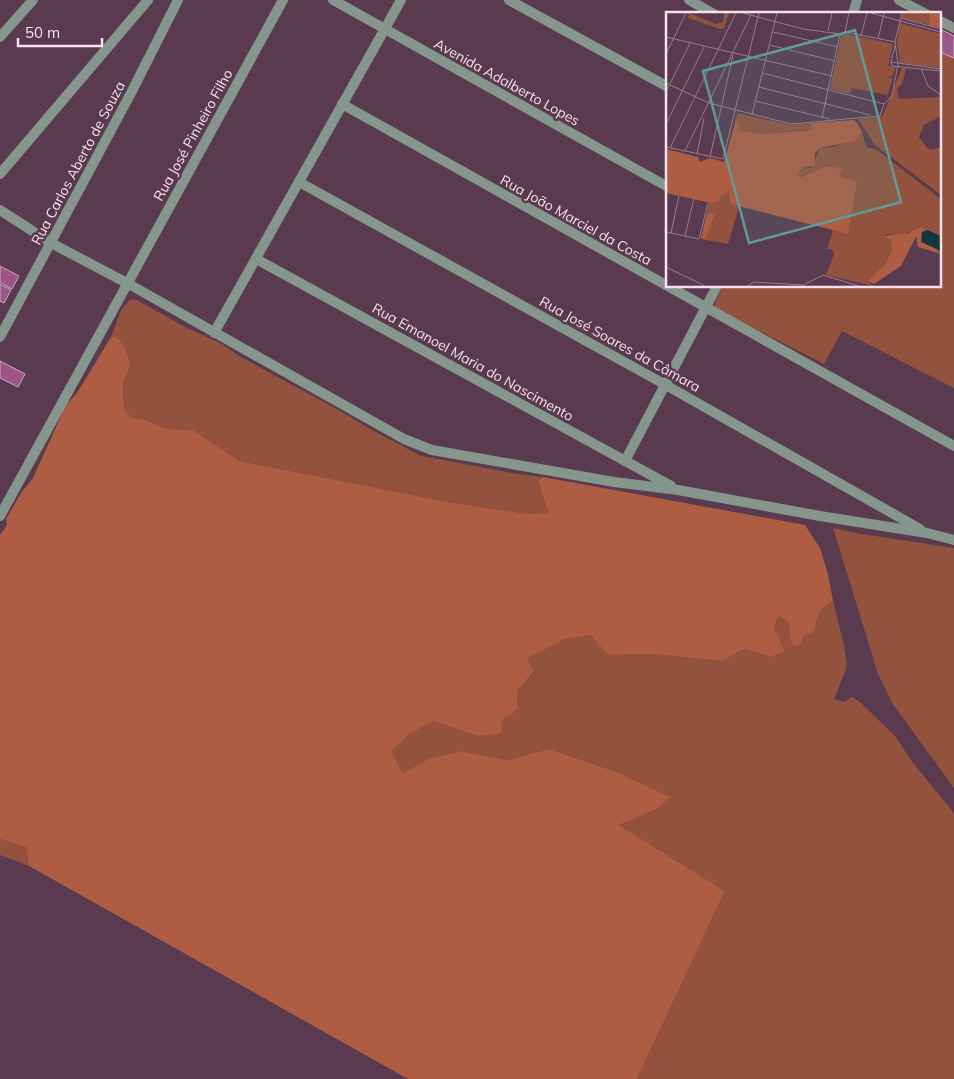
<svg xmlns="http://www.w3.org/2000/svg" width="954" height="1079" font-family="Mulish,sans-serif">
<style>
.green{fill:#92523d}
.forest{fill:#ae5d43}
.building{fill:#9b5587;stroke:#cea9c2}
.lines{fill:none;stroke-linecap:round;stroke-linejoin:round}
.street{stroke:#85968c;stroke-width:10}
.labels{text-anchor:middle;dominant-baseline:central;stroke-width:5;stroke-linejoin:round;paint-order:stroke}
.street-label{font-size:14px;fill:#f5e1ee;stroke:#593a4f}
.inset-road{fill:none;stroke:#977d8f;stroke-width:1}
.view{fill:#609b9b;fill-opacity:0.15;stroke:#609b9b;stroke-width:2.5}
.inset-edge{fill:none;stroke:#f5e1ee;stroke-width:2.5}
</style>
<rect width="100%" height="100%" fill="#593a4f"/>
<!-- green -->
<g class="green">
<polygon points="940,29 954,36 954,388 842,331 824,364 715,308 715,303 723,286 940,286"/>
<polygon points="131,299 137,300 185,327 222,344 239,356 335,408 372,430 421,456 518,474 543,477 538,481 548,513 529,514 448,502 240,461 193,430 167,429 146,420 133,418 124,410 123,383 130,364 126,348 117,337 111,337 121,310"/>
<polygon points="833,528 856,533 954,548 954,788 892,703 878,674"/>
<path d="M833,601l11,44 3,22 -13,32 10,3 8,-5 8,5 35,34 19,28 40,49v266h-317l88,-188 -106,-66 38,-16 12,-12 -52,-25 -68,-23 -42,11 -45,-9 -32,7 -27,15 -12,-22 19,-17 23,-13 44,15 41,-26 -1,-19 17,-18 -8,-15 20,-9 18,-11 27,-3 18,20 45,-1 68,7 23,-12 25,8 4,-28 4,-13 11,6 1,18 4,5 6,-1 3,-7 12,-6c2,-15 5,-23 18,-30z"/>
<polygon points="0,839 26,847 29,866 0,855"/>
</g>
<!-- forest -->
<path class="forest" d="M111,337h6l9,11 4,17 -7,18 1,27 9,8 13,2 21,9 26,1 47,31 208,41 81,12 19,-1 -10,-32 5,-4 262,48 15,23 8,26 5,27c-13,7 -16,15 -18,30l-12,6 -2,7 -7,2 -4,-6 -1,-18 -11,-6 -4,13 11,22 -15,6 -25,-8 -23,12 -68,-7 -46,1 -17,-20 -27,4 -18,10 -19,9 7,14 -17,19 1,19 -16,10 -1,13 -24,3 -44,-15 -23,13 -19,17 12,22 27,-15 32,-7 45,9 42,-11 68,23 53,25 -13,12 -38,16 106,66 -88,188h-229l-379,-213 -3,-19 -26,-8v-304l7,-10 -1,-6 15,-26 12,-15 33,-73 11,-12z"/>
<!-- building -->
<g class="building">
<polygon points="940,29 954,36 954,58 940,52"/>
<polygon points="0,266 19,276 12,289 0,282"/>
<polygon points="0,284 11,290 4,303 0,301"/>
<polygon points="0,361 25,374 18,387 0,378"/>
</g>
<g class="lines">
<!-- street -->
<g class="street">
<polyline points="333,0 668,187"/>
<polyline points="509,0 668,87"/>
<polyline points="689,0 714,14"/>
<polyline points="899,0 926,14"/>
<polyline points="853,14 857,0"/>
<polyline points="940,21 954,28"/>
<polyline points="0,37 33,0"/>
<polyline points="342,104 954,446"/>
<polyline points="0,174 148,0"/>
<polyline points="299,182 664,384 920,529"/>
<polyline points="0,210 51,243 127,283 404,439 432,450 614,482 678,490 820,516 927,533 954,540"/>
<polyline points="256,259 671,486"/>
<polyline points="214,333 401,0"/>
<polyline points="0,337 131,93 178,0"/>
<polyline points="625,461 717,286"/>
<polyline points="0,516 283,0"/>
</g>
</g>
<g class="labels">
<!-- street labels -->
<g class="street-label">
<text transform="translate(507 82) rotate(29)">Avenida Adalberto Lopes</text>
<text transform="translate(193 135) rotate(-61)">Rua José Pinheiro Filho</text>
<text transform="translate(78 163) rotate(-62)">Rua Carlos Aberto de Souza</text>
<text transform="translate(576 220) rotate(29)">Rua João Marciel da Costa</text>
<text transform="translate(620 344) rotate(29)">Rua José Soares da Câmara</text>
<text transform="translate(473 362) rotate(29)">Rua Emanoel Maria do Nascimento</text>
</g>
</g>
<!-- overview -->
<g transform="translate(666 12)">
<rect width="275" height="275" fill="#593a4f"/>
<path d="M23,1l27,11 7,-2 1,-9h5l-5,15 -4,1 -32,-11zM237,1h38v15l-39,-10zM234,11l41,11v34l-41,-5 -3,-20zM182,22l45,10 -5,22 8,1 -3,8 -7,4 7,-2 -7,24 1,-6 -35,-7 -2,6 -20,-5 11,-54zM236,56h4l-3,14 -6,7 2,10 42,-2v19l-17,9 -5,12 8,11 6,2 8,-4v49l-66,-50 -17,-26 24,-2zM72,101l52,12 20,-2 2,6 -51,5 -19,-2 -7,-12zM196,119l4,16 11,3 64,49v52l-7,-3 -12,-16 4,-2 -3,-2 -23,7 -14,-1 -2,3 7,4 1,9 -7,14 -18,17 6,5 -47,-11 8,-21 -2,-5h-5l6,-19 15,3 -11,-57 7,-7 -21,-2 -23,10 -2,-3 5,-7 8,1 9,-20 15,-1 19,-11 4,2zM59,179l6,2v11l14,3h-6l-11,37 -27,-5 12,-19 -6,-8 2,-10z" fill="#92523d"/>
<path d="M264,1l11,1v14l-12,-3zM70,107l5,12 20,3 48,-4 3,-1 -2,-6 44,-3 3,3 5,8 -5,9 -3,-4 2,5 -36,7 -5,5 -1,13 -11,1 -5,7 3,3 22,-10h11l10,2 -6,7 19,6 -9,52 -117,-30 -2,-13 -8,4 -2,6 -8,2 -45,-10v-44l32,8 2,5 10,-4 14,4zM41,200l8,3 -10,24 -4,-1zM254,215l7,3 -5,3 19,21 -23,-7 -2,-10 -15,29 -27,18 -7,-3 18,-17 7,-14 -1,-9 -8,-5 26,-3z" fill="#ae5d43"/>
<path d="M261,218l14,6v15l-20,-9 1,-10z" fill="#123741"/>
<path class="inset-road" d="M77,1l60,16 37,5M205,1l70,19M234,6l41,11M162,19l4,-18M107,20l65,15M179,20l4,-19M174,22l5,-2 50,10M195,24l6,-23M0,25l166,39M212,27l6,-26M103,33l66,16M0,42l20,-41M225,50l1,4 49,5M225,50l50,7M225,50l4,-16M255,57l7,17 13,9M96,61l122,31M0,71l43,20 82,21 89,-8 4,-12M93,75l111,28M0,80l24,-49M89,89l75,18M218,92l8,-8 6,-32 -3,-22 7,-29M86,103l25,-102M156,106l18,-84M0,112l38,-77M0,135l57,12 36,-146M4,136l66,-135M19,139l66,-136M31,142l7,-36M44,145l23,-102M0,220l33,7 9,-36M5,221l8,-37M19,224l9,-38M0,255l39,19M82,274l6,-4 49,3 20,-10 36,11"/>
<path class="view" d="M189,18l46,172 -152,41 -46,-172z"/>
<rect width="275" height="275" class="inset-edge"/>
</g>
<!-- scale -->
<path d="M18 38v8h84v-8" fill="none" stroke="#f5e1ee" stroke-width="2.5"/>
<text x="25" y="38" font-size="15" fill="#f5e1ee" stroke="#593a4f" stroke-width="4" paint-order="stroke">50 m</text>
</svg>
